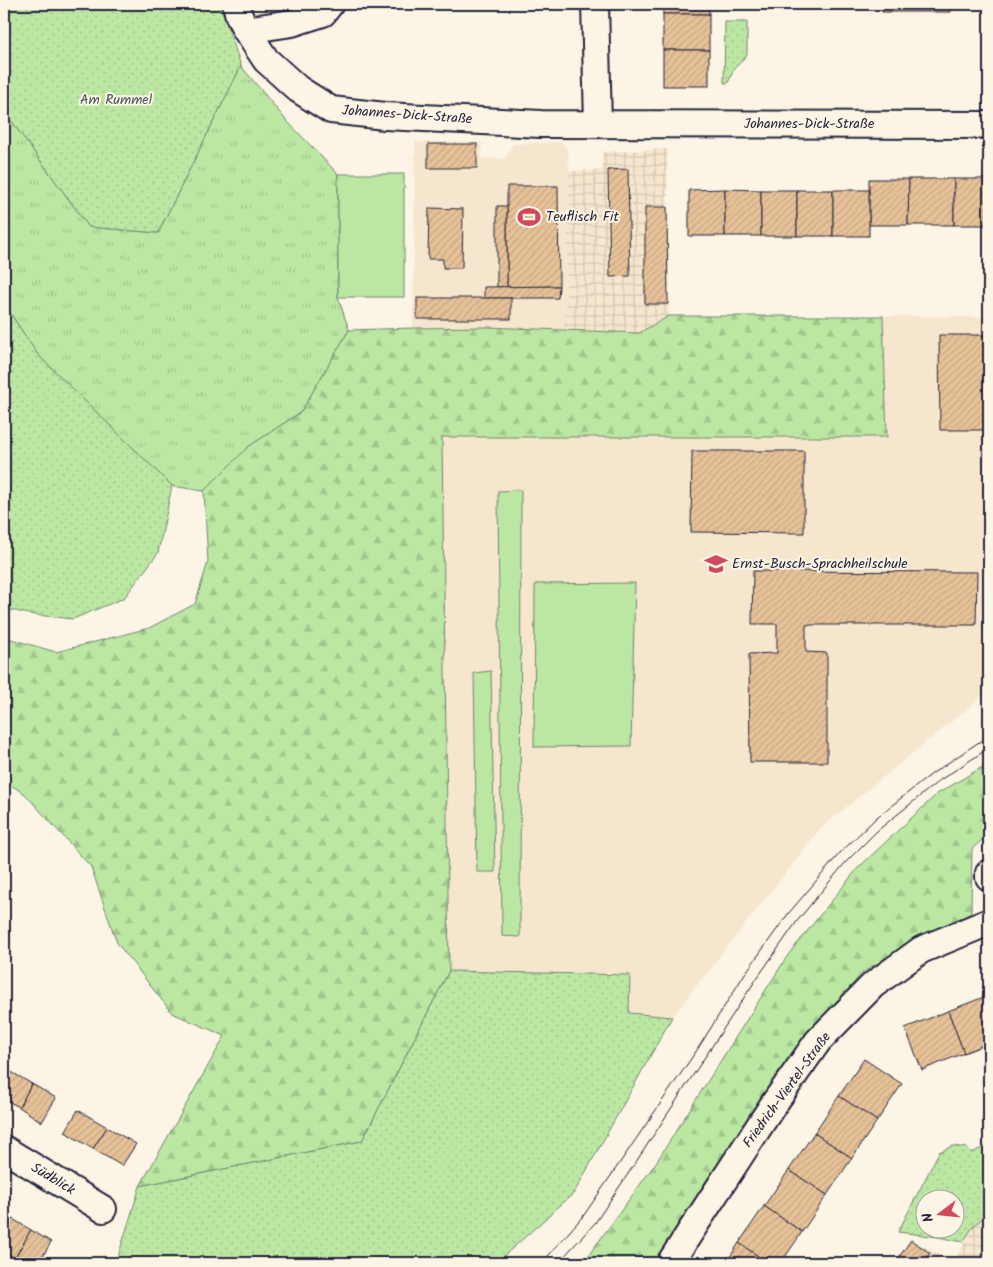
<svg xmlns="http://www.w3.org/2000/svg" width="993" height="1267" font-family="Kalam,sans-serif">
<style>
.built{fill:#f6e6ce}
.industrial{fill:url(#industrial-grid)}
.grass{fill:url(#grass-tufts);stroke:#6f846f}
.forest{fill:url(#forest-firs);stroke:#6f846f}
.park{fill:url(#park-dots);stroke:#6f846f;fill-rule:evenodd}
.pitch{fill:#bce7a3;stroke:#6f846f}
.building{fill:url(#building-hatch);stroke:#22223b}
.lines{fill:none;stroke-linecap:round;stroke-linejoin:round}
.minor-casing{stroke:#22223b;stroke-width:30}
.minor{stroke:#fcf5e5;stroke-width:26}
.tram{stroke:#22223b;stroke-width:1}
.labels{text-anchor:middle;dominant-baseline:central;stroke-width:4;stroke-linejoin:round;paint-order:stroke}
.park-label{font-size:14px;fill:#485355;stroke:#fcf5e5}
.street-label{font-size:14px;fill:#22223b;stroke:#fcf5e5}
.poi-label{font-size:14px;fill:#22223b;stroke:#fcf5e5;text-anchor:start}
</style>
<defs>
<pattern id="industrial-grid" width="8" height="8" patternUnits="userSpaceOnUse" patternTransform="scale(1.25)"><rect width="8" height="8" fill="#f6e6ce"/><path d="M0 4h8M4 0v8" fill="none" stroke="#d3c5b2"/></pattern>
<pattern id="grass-tufts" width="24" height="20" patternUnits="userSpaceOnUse" patternTransform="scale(1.25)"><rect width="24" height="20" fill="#bce7a3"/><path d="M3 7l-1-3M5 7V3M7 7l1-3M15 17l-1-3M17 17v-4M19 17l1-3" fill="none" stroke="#a1c68d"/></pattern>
<pattern id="forest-firs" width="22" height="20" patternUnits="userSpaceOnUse" patternTransform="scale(1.25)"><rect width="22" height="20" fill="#bce7a3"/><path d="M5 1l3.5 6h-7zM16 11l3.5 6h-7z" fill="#a1c68d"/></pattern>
<pattern id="park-dots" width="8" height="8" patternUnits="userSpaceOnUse" patternTransform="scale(1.25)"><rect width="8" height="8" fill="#bce7a3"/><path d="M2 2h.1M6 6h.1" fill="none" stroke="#a1c68d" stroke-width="1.8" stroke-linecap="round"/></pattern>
<pattern id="building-hatch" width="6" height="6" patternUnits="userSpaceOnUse" patternTransform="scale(1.25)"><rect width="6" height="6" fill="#e7c298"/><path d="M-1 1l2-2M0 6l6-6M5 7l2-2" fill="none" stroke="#c6a684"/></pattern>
</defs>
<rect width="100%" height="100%" fill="#fcf5e5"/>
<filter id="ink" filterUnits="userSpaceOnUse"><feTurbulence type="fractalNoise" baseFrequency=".02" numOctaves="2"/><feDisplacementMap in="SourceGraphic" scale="10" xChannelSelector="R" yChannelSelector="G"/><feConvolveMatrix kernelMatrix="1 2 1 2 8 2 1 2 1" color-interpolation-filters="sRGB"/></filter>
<g filter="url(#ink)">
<!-- built -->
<g class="built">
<polygon points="415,142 482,143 482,158 505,159 513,144 561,142 568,150 569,171 565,330 487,327 413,328"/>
<polygon points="883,316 989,317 989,691 821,828 672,1017 629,1013 630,975 449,971 442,437 887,437"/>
</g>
<!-- industrial -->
<g class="industrial">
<polygon points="667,149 669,316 639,333 565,330 569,171 602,170 602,152"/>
<polygon points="989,1214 989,1263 895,1263 911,1240 954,1262 975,1224"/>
</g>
<!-- grass -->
<polygon class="grass" points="241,66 286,120 338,174 338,297 349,330 301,412 248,447 204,491 172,486 38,355 4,304 4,111 89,227 158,233"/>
<!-- forest -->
<g class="forest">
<polygon points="669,316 883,316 887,437 442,437 449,971 362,1141 140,1186 225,1036 172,1013 117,943 91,867 25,794 4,781 4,637 56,652 149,628 195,604 208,562 204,491 248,447 301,412 349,330 413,328 487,327 639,333"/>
<polygon points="989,763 989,834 972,849 971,913 899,950 862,973 817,1026 659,1263 583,1263 655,1164 788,955 858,868 937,794"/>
</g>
<!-- park -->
<g class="park">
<polygon points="4,4 220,4 241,66 158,233 89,227 4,111"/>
<polygon points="725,22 747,22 747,55 734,69 728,83 724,83"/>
<polygon points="4,304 38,355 172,486 158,553 124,598 73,619 28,614 4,608"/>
<polygon points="449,971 630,975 629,1013 672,1017 574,1193 496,1263 116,1263 140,1186 362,1141"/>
<path d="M989,1144v70l-14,10 -12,18 -25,-5 -40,-5 41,-80 14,-6 14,2 5,5zM926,1200h30v30h-30z"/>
</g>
<!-- pitch -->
<g class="pitch">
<rect x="338" y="174" width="66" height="123"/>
<polygon points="521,490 520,937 502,936 498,491"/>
<polygon points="635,583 631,746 534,747 535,584"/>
<polygon points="491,671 495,872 477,872 474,673"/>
</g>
<!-- building -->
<g class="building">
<rect x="663" y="4" width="46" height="10"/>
<polygon points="883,4 951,4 951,12 882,12"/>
<rect x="663" y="14" width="46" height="36"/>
<rect x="663" y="50" width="46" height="36"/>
<rect x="428" y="144" width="49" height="24"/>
<polygon points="628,169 630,276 610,277 608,170"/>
<polygon points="869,179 909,179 908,225 869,225"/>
<polygon points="909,179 954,179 954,225 908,225"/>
<rect x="954" y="179" width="35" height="46"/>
<polygon points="507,186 558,186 559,286 507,287"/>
<polygon points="725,189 725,236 689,236 689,190"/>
<polygon points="725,189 761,190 761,236 725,236"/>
<rect x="761" y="190" width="36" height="46"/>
<rect x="797" y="190" width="36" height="46"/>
<rect x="833" y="190" width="36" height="46"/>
<rect x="497" y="206" width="10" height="81"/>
<polygon points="645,207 667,207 668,304 645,304"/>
<polygon points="429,208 463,209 462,268 443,268 443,259 428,259"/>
<polygon points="559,286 558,298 484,298 484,287"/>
<rect x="417" y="298" width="94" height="21"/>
<polygon points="939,335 989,335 989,430 940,430"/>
<polygon points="692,451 804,451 804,533 691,532"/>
<polygon points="753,571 977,572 976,625 806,625 806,652 827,653 827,762 750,762 749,654 777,653 777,624 752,624"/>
<polygon points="989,995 989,1043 964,1053 948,1011"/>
<polygon points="948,1011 964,1053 922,1070 905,1028"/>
<polygon points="864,1059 902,1084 877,1121 839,1096"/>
<polygon points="8,1070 32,1084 19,1107 4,1099 4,1077"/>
<polygon points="32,1084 56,1098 42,1122 19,1107"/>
<polygon points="839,1096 877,1121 852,1158 814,1133"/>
<polygon points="78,1110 107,1127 93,1149 65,1132"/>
<polygon points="107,1127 136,1144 122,1166 93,1149"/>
<polygon points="814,1133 852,1158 827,1195 789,1170"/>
<polygon points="789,1170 827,1195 802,1232 764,1206"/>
<polygon points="764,1206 802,1232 781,1263 768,1263 739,1243"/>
<polygon points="11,1218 31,1230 15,1258 4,1252 4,1231"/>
<polygon points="31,1230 51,1242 39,1263 23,1263 15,1258"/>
<polygon points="911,1240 930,1253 923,1263 895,1263"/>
<polygon points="739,1243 768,1263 726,1263"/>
</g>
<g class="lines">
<defs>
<g id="minor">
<polyline points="236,4 239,16 246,30 266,60 298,89 331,110 385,116 541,124 989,125"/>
<polyline points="595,4 598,124"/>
<polyline points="246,30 292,23 323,13 330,4"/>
<polyline points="989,873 989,877"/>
<polyline points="4,1149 103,1209"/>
<polyline points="670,1263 773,1105 818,1041 873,985 921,950 989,922"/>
</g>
</defs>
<!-- minor casing -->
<use href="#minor" class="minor-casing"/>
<!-- minor -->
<use href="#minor" class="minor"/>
<!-- tram -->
<g class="tram">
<polyline points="542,1263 584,1215 697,1050 744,975 788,914 840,853 877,817 933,773 976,744 989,736"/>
<polyline points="558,1263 595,1223 628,1174 755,981 798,920 845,863 877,831 940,780 989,748"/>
</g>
</g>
</g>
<!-- icons -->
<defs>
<symbol id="stadium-bare" viewBox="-9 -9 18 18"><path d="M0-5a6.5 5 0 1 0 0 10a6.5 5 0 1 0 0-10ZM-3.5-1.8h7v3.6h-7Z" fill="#d1495b" stroke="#fcf5e5" stroke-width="2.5" paint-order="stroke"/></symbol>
<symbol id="school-bare" viewBox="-9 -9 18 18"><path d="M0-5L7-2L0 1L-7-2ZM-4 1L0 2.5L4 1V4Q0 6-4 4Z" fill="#d1495b" stroke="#fcf5e5" stroke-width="2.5" paint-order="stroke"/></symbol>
</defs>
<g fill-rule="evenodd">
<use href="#stadium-bare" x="513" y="201" width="32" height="32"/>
<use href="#school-bare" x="700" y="548" width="32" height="32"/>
</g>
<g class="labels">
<!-- park labels -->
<g class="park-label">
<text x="116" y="100">Am Rummel</text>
</g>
<!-- street labels -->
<g class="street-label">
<text transform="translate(407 115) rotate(4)">Johannes-Dick-Straße</text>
<text x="809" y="124">Johannes-Dick-Straße</text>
<text transform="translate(787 1090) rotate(-54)">Friedrich-Viertel-Straße</text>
<text transform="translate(53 1179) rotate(31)">Südblick</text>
</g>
<!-- poi labels -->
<g class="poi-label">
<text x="546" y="217">Teuflisch Fit</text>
<text x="732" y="564">Ernst-Busch-Sprachheilschule</text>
</g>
</g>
<!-- margin -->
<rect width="993" height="1267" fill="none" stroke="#fcf5e5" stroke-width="20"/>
<rect x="10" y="10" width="973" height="1247" fill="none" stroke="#22223b" stroke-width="2" filter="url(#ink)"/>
<!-- north arrow -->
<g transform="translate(940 1214) rotate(254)"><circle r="24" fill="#fcf5e5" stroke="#a5a1a1"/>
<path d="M0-4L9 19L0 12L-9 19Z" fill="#d1495b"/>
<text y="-8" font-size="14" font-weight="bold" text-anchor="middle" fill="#22223b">N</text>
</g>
</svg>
